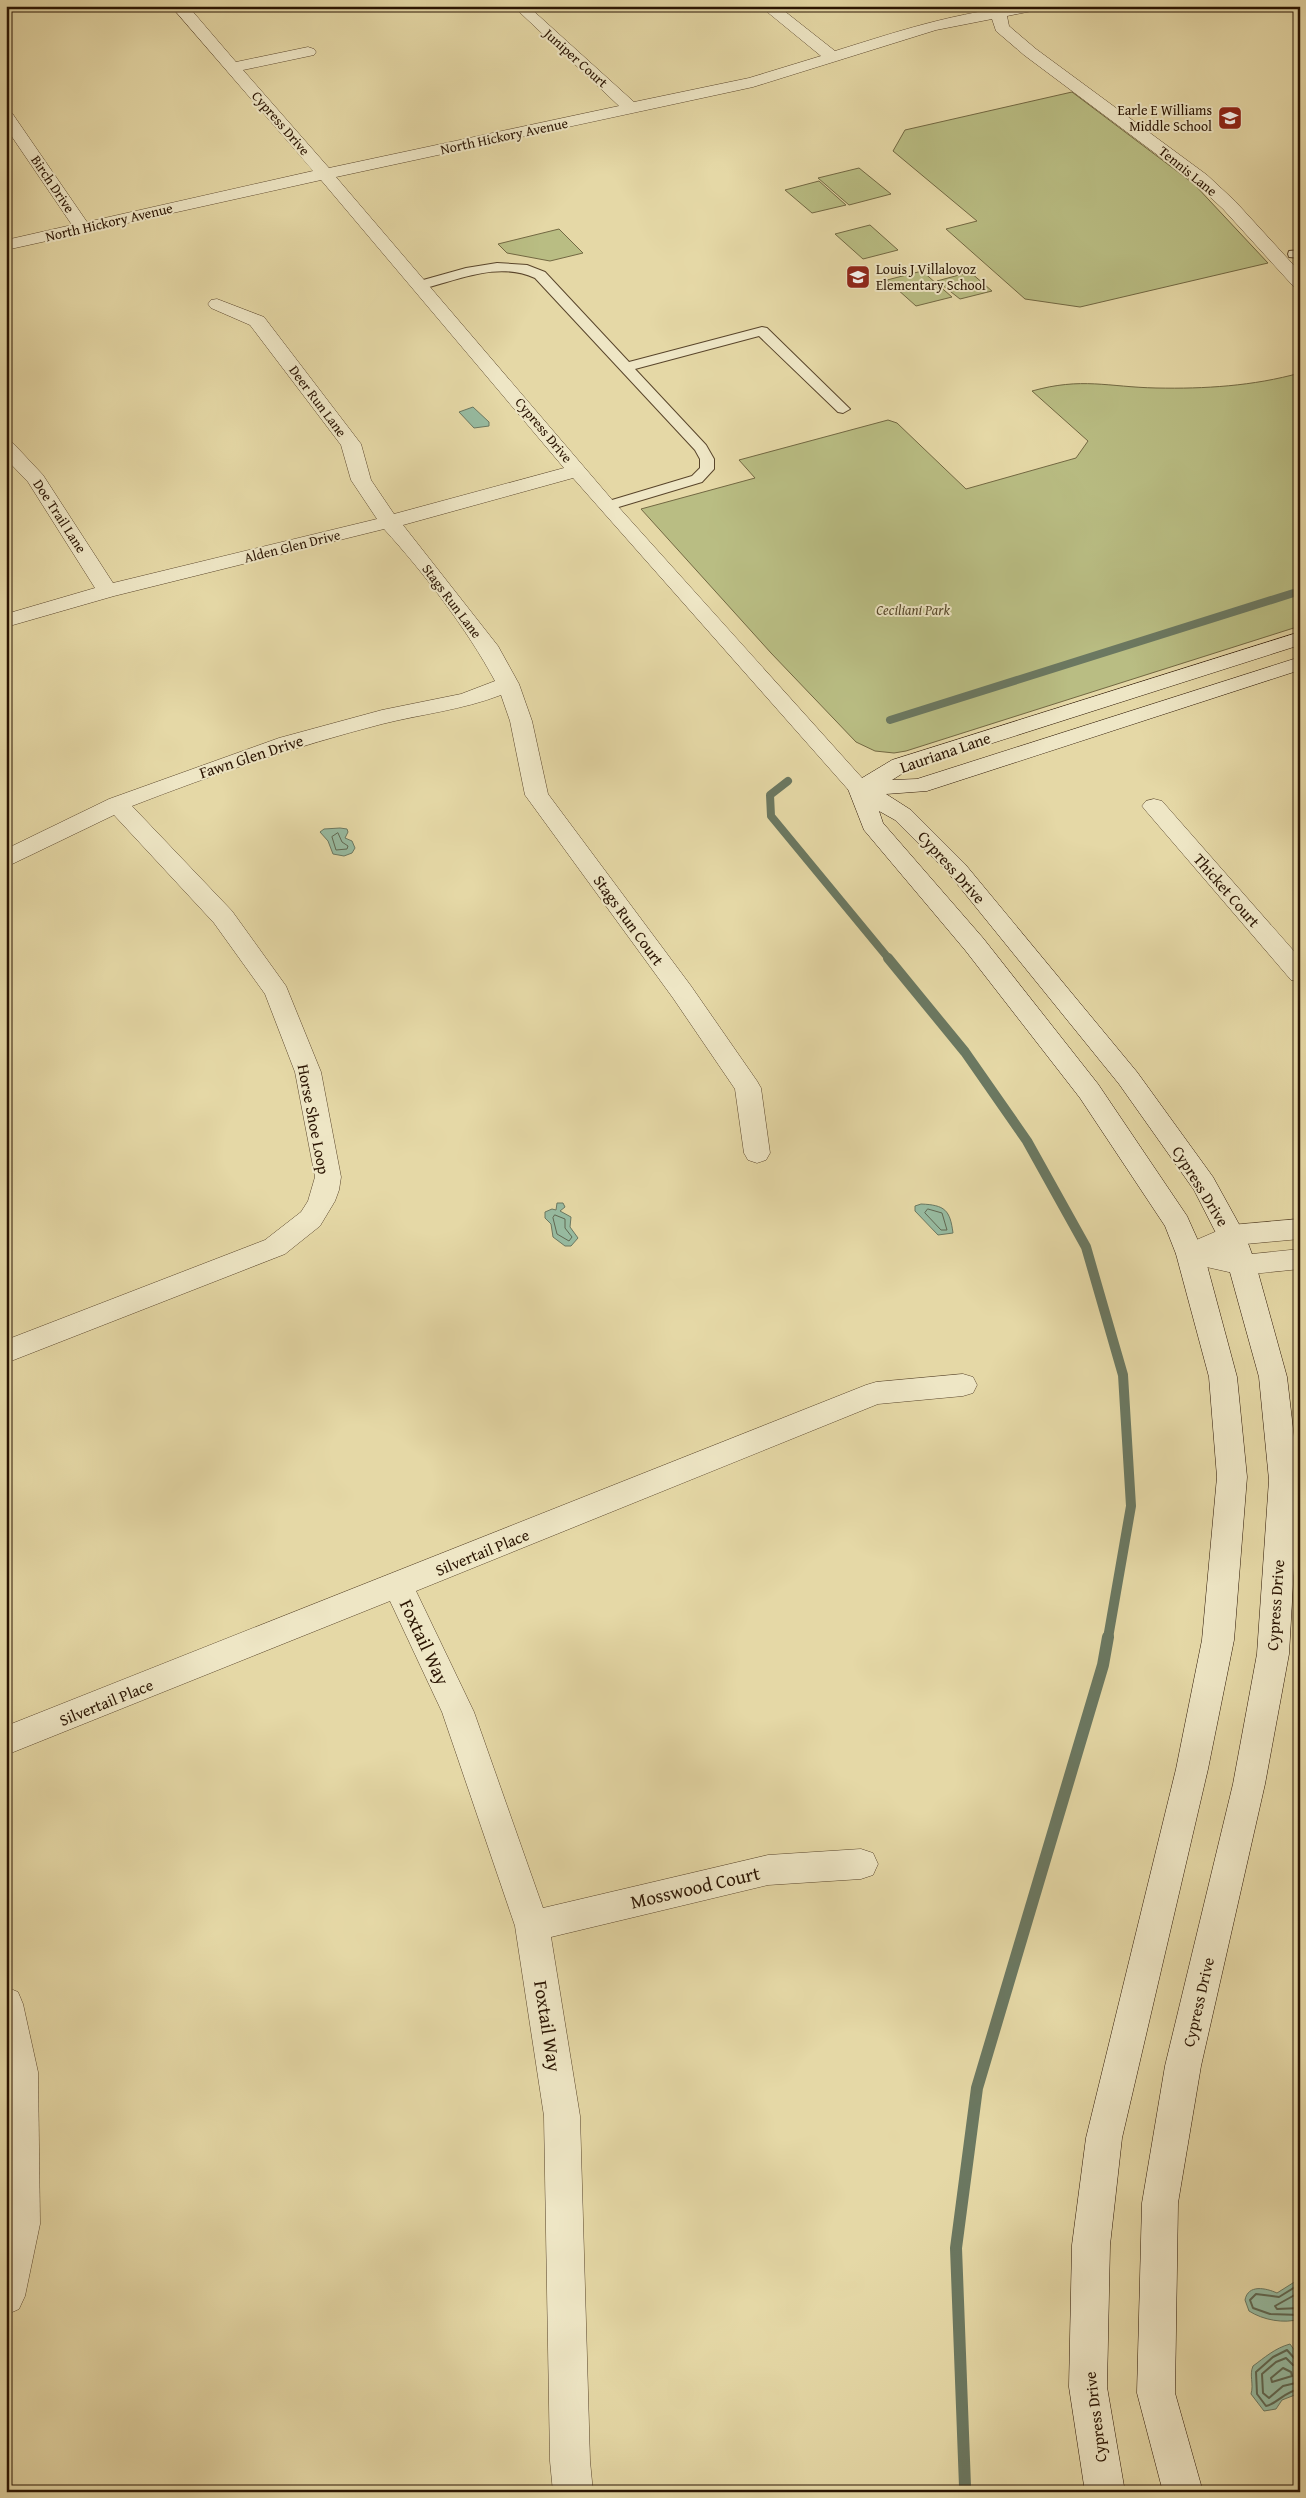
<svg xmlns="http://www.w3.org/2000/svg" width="1306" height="2498" font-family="'Gentium Book Plus',serif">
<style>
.green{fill:#b9bd83;stroke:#726842}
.water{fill:#97bba1;stroke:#6b7861}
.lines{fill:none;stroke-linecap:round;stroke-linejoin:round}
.shore-far1{stroke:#606852;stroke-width:1}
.shore{stroke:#606852;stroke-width:2}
.stream-far2{stroke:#6b7861;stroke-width:8}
.stream-far1{stroke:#6b7861;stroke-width:10}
.stream{stroke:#6b7861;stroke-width:12}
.lane-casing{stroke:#59452b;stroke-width:2}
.street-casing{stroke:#59452b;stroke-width:1}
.secondary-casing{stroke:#2a1402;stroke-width:1}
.lane{fill:#eee6c5;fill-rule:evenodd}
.street{fill:#eee6c5;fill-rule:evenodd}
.secondary{fill:#eee6c5;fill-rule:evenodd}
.labels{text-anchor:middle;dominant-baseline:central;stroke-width:4;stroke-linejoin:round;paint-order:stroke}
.far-street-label{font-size:14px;fill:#2a1402;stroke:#eee6c5}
.far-poi-label{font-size:14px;fill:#2a1402;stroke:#eee6c5;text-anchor:end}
.far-park-label{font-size:14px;font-style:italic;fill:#554729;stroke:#eee6c5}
.street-label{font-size:16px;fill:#2a1402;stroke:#eee6c5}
.near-street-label{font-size:19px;fill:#2a1402;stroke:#eee6c5}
</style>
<rect width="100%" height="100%" fill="#e5d8a6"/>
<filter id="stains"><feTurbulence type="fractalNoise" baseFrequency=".004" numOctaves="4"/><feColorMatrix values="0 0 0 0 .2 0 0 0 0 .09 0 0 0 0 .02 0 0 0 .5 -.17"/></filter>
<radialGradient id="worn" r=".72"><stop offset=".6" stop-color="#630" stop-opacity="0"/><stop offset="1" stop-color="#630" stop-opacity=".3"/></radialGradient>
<!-- green -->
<g class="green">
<polygon points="1072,92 1194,184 1268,263 1080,307 1025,299 946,229 977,221 893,151 905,130"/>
<polygon points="859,168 891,194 849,205 818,178"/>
<polygon points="819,181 846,205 812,213 785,190"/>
<polygon points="870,225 898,250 863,259 835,234"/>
<polygon points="559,229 583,253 550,261 507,253 498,244"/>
<polygon points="922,271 952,297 916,306 887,280"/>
<polygon points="970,272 992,291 960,299 937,281"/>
<path d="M1300,373v253l-394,125 -12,2 -19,-2 -19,-9 -85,-89 -130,-144 114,-31 -16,-18 149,-40 9,3 69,66 110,-31 12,-17 -56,-50c50,-14 76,-4 124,-3 49,1 97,-2 144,-15z"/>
</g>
<!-- water -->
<g class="water">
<polygon points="473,407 489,422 489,426 474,428 459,412"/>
<polygon points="340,828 347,829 348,832 345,838 352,841 355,848 352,853 344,856 333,854 328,841 320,832 324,829"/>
<polygon points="557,1203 563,1203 565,1207 560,1211 571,1217 570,1227 578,1238 571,1246 565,1246 553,1237 551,1224 545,1218 545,1212 552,1209 556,1210"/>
<path d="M921,1204c24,1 29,6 32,29l-15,2 -23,-24v-5z"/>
<path d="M1300,2273v46c-16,5 -37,1 -51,-8l-4,-11c3,-16 21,-12 32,-7l19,-12z"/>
<path d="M1290,2344l10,14v35l-18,7 -6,9 -12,2 -13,-17c3,-10 -2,-19 2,-28 11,-8 22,-18 37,-22z"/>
</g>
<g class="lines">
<!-- shore-far1 -->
<g class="shore-far1">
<polygon points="338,833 342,842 348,846 347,849 336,850 332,837"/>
<polygon points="928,1209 942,1213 947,1230 941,1230 925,1213"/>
<polygon points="555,1215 565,1219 565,1228 572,1237 569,1241 557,1234 553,1218"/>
</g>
<!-- shore -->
<g class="shore">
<polyline points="1300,2284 1279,2297 1256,2294 1250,2300 1253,2308 1270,2314 1300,2315"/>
<polyline points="1300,2292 1275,2306 1277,2309 1300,2308"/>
<path d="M1300,2359h-5l-8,-9 -14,7 -17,15 1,22 9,12c11,-2 17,-14 34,-17"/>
<polyline points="1300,2366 1293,2365 1286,2358 1276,2362 1262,2374 1263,2393 1269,2398 1283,2386 1300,2382"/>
<polygon points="1283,2368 1291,2372 1292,2376 1272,2382 1271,2378"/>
</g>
<!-- stream-far2 -->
<g class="stream-far2">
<polyline points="890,720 1300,591"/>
<polyline points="788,781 770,795 771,816 889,959"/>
</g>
<!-- stream-far1 -->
<polyline class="stream-far1" points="888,958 965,1052 1027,1141 1086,1247 1123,1375 1131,1506 1108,1638"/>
<!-- stream -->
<polyline class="stream" points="965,2486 956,2248 977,2088 1103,1665 1108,1637"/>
<defs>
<g id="lane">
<polygon points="1300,250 1300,258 1289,257 1288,254 1289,251"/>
<path d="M497,263l30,2 18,7 84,90 133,-35 5,1 83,81 -7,4 -5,-1 -79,-76 -124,33 71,76 8,14v10l-12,13 -90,27h-10l-2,-3 2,-3 90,-27 8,-8v-9l-5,-9 -160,-172c-38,-17 -76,2 -114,11l-7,-4 2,-3 50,-14z"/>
</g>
<g id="street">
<path d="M171,6h17l48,56 72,-15 6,2 2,3 -2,3 -71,15 86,98 290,-62 -106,-100h15l106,96 115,-24 72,-22 -61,-50h18l57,45c68,-21 137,-45 210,-45l-3,3 -35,7 2,10 27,23 171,126 28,26 65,71v16l-6,-1 -71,-78 -28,-26 -171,-128 -28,-24 -4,-12 -56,11 -183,57 -417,90 278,325 258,287 -4,5 -8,2 -8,-2 -279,-316 -170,47 95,121 21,38 13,37 16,73 143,192 66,95 4,7 9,65 -4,7 -9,3 -9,-3 -4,-7 -9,-64 -62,-91 -148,-203 -15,-74 -9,-26c-39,15 -79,19 -119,29 -85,22 -168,50 -250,82l100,105 54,75 35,86 20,105 -2,13 -4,11 -15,25 -35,28 -279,109v-23l259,-100 36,-28 7,-11 7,-24 -20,-105 -30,-78 -51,-71 -100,-108 -108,52v-18l103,-50 170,-61 103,-28 79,-16 34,-13c-28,-52 -71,-108 -111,-152l-270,67 -108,31v-13l89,-26 -67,-106 -22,-23v-18l7,2 30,32 70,108 264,-64 -26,-39 -10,-35 -91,-120 -39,-17 -3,-4 3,-4 6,-1 47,18 97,127 10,36 23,34 170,-46 -243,-288 -315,70v-10l66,-15 -66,-97v-17l6,2 75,109 226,-51z"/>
<polygon points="1154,799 1162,801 1300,958 1300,982 1291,980 1146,811 1142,806 1146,801"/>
<polygon points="1300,1219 1300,1239 1235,1245 1223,1251 1242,1255 1300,1249 1300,1269 1242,1275 1180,1261 1176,1254 1180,1247 1231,1225"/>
<polygon points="963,1374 973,1377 977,1385 973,1393 963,1396 878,1404 416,1591 474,1712 543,1908 768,1855 861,1849 873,1853 878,1864 873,1875 861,1879 768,1885 551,1937 580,2116 590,2461 593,2492 553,2492 550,2461 544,2116 515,1926 442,1712 390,1601 6,1755 6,1726 866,1385 876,1382"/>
<polygon points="6,1987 18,1992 23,2004 38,2072 40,2224 25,2296 19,2309 6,2315"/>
</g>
<polygon id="secondary" points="1300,632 1300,645 908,770 892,780 917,779 1300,657 1300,670 927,791 886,794 911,810 965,864 1137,1072 1213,1177 1245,1235 1256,1265 1287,1377 1299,1480 1289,1654 1265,1784 1201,2066 1178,2203 1175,2393 1203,2492 1163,2492 1137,2393 1142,2203 1165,2066 1233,1784 1257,1654 1269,1480 1259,1377 1228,1265 1217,1235 1194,1190 1119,1084 949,874 895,820 879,811 883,823 983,938 1098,1084 1187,1216 1204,1254 1237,1377 1247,1477 1234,1640 1208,1769 1122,2138 1110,2245 1107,2387 1125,2492 1085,2492 1069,2387 1072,2245 1086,2138 1176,1769 1202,1640 1217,1477 1209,1377 1176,1254 1165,1226 1080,1098 965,950 864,830 848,789 852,784 892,760"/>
</defs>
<!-- lane casing -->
<use href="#lane" class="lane-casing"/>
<!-- street casing -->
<use href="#street" class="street-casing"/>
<!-- secondary casing -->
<use href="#secondary" class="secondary-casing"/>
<!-- lane -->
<use href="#lane" class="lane"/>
<!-- street -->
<use href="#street" class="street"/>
<!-- secondary -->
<use href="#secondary" class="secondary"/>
</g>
<!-- icons -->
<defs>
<symbol id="school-square" viewBox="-11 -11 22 22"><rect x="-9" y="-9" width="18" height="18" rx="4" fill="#8f2418" stroke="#eee6c5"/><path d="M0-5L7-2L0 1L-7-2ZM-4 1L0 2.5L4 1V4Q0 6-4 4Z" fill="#fff"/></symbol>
</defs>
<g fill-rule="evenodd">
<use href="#school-square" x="1216" y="104" width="28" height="28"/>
<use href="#school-square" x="844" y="263" width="28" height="28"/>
</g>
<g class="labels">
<!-- far-street labels -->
<g class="far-street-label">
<text transform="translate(576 58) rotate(42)">Juniper Court</text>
<text transform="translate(281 123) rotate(49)">Cypress Drive</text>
<text transform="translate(504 136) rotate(-12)">North Hickory Avenue</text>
<text transform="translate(1188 171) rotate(39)">Tennis Lane</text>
<text transform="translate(53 184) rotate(56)">Birch Drive</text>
<text transform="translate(109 222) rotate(-13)">North Hickory Avenue</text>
<text transform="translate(318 401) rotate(53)">Deer Run Lane</text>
<text transform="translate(544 430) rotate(50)">Cypress Drive</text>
<text transform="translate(60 516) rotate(57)">Doe Trail Lane</text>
<text transform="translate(292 546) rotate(-14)">Alden Glen Drive</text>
<text transform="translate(452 601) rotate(53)">Stags Run Lane</text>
</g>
<!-- far-poi labels -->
<g class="far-poi-label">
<text x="1212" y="110">Earle E Williams<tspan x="1212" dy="16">Middle School</tspan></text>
<text x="876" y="269" text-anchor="start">Louis J Villalovoz<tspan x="876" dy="16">Elementary School</tspan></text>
</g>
<!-- far-park labels -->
<g class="far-park-label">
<text x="913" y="610">Ceciliani Park</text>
</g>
<!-- street labels -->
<g class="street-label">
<text transform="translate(945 752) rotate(-19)">Lauriana Lane</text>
<text transform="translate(251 756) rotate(-18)">Fawn Glen Drive</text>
<text transform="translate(952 867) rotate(48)">Cypress Drive</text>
<text transform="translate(1227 890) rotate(49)">Thicket Court</text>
<text transform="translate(629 920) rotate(54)">Stags Run Court</text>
<text transform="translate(314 1119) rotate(79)">Horse Shoe Loop</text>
<text transform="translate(1201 1186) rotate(58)">Cypress Drive</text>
<text transform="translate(482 1552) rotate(-22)">Silvertail Place</text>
<text transform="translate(1275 1605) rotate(-86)">Cypress Drive</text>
<text transform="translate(106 1702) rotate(-22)">Silvertail Place</text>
<text transform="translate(1198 2002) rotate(-77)">Cypress Drive</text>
<text transform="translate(1095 2417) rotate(-97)">Cypress Drive</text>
</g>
<!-- near-street labels -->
<g class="near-street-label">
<text transform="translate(425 1642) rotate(65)">Foxtail Way</text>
<text transform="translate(695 1887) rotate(-13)">Mosswood Court</text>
<text transform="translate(548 2026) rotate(81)">Foxtail Way</text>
</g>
</g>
<!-- margin -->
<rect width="1306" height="2498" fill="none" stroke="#e5d8a6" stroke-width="25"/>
<rect x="8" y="8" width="1291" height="2483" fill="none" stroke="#2a1402" stroke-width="2.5"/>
<rect x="12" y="12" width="1281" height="2473" fill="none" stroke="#2a1402"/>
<rect width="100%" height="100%" filter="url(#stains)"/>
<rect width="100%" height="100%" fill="url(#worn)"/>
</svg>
